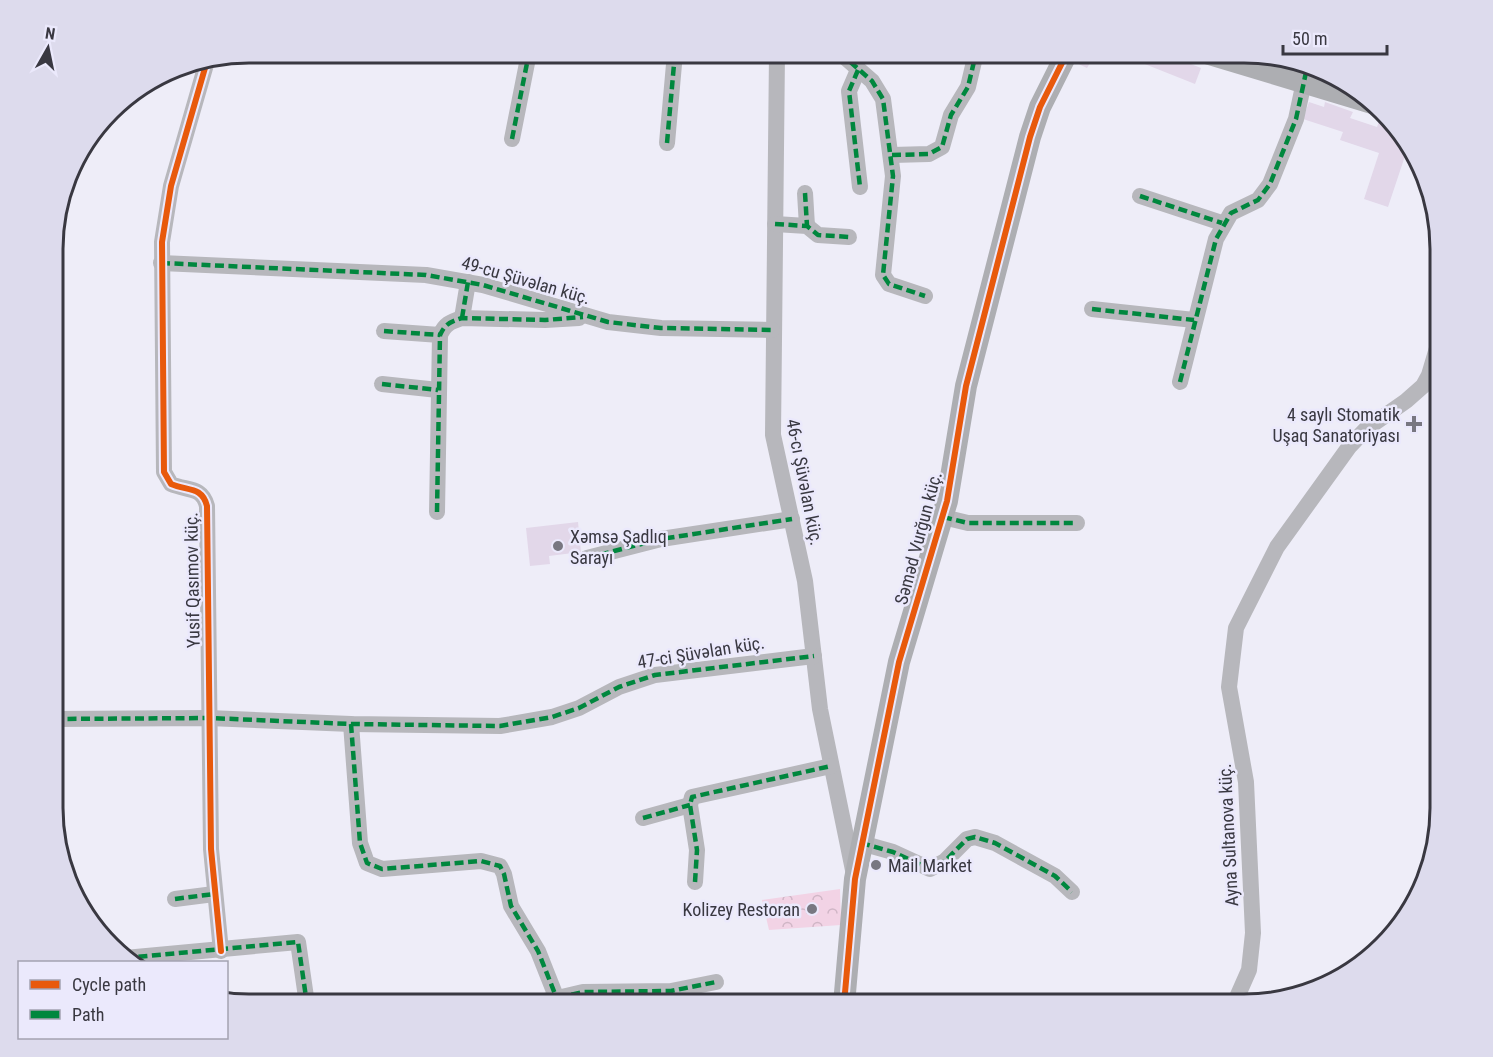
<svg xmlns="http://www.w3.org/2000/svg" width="1493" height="1057" font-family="'Roboto Condensed',sans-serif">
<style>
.park{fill:url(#park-crowns)}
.building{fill:#e2d7e9}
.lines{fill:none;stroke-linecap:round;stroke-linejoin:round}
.street{stroke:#b7b7bc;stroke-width:16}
.secondary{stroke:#adaeb2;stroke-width:22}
.quiet{stroke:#00873e;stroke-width:4.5;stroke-dasharray:9 4.5;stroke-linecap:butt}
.cycleway-casing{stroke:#ebe9fc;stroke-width:10}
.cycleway{stroke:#e8590c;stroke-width:6}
.poi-dot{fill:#787781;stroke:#ebe9fc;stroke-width:2}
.labels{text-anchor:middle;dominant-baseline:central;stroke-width:5;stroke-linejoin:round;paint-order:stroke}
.street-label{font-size:18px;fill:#393841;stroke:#ebe9fc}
.poi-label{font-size:18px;fill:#393841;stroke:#ebe9fc;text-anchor:end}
.rim{fill:none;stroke:#393841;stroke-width:3}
</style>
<defs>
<pattern id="park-crowns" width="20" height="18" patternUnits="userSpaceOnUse" patternTransform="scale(1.5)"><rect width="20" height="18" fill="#f2d3e5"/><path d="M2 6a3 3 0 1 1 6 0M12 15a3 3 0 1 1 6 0" fill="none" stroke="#d0b6c6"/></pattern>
</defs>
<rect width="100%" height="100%" fill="#eeedf8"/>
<!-- park -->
<polygon class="park" points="840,889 841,925 769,930 762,900"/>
<!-- building -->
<g class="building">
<polygon points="1030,53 1050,53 1045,61"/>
<polygon points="1075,53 1096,53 1087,68 1070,60"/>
<polygon points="1117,53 1163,53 1201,68 1195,84"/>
<polygon points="1309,102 1324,107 1325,102 1353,112 1350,118 1377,127 1380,119 1386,121 1408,147 1388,207 1364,199 1379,153 1340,140 1343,132 1303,119"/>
<polygon points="578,522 581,552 549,556 550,564 530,566 526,528"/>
</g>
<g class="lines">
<!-- street -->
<g class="street">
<polyline points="777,53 773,435 805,581 820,709 854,875"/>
<polyline points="840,53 872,81 883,99 893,176 883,275 889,284 925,296"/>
<path d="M207,61l-36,125 -9,56 2,230 7,12c16,7 31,2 36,22l4,343 10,102"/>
<polyline points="858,70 849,91 860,187"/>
<polyline points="512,139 529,53"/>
<polyline points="667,143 675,53"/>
<polyline points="892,155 929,154 942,147 951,115 968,87 976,53"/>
<polyline points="805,193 807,226"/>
<polyline points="1140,196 1222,223"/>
<polyline points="775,224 807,226 818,235 849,237"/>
<polyline points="161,263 426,275 483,285 608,322 661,328 772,330"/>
<polyline points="1092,309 1194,320"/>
<polyline points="462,318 468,282"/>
<polyline points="384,331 440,335"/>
<polyline points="1180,382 1216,239 1231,213 1258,200 1270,184 1296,119 1308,63"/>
<polyline points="382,384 438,390"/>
<path d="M437,512l3,-177c5,-11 10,-13 22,-17l83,2 34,-2"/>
<polyline points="943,517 968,523 1077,523"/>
<polyline points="587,558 661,539 792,519"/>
<polyline points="54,719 209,718 351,724 500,726 552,717 579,708 619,687 655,675 814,656"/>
<polyline points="351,724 360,843 367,863 382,869 481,861 500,866 504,874 511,906 538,951 559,1004"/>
<polyline points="643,818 690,805"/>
<polyline points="861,843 893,852 930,869 945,861 967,839 975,837 995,843 1055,876 1072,892"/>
<polyline points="695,882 697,850 690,805 692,797 831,766"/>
<polyline points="175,899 214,894"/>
<polyline points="125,958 298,942 307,1004"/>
<polyline points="532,1004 583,992 671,991 716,982"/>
<polyline points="1234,1004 1249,970 1253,933 1246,782 1229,687 1236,628 1277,547 1349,447 1366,429 1406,401 1423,386 1429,375 1440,338"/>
</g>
<!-- secondary -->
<g class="secondary">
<polyline points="1206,53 1372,103"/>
<polyline points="844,1004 855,879 899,662 947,501 966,386 1030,137 1040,107 1067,53"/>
</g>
<!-- quiet -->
<g class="quiet">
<polyline points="840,53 872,81 883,99 893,176 883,275 889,284 925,296"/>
<polyline points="858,70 849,91 860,187"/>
<polyline points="512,139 529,53"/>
<polyline points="667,143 675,53"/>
<polyline points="892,155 929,154 942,147 951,115 968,87 976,53"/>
<polyline points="805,193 807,226"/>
<polyline points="1140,196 1222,223"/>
<polyline points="775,224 807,226 818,235 849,237"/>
<polyline points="161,263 426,275 483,285 608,322 661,328 772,330"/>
<polyline points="1092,309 1194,320"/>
<polyline points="462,318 468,282"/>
<polyline points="384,331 440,335"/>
<polyline points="1180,382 1216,239 1231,213 1258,200 1270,184 1296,119 1308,63"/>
<polyline points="382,384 438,390"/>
<path d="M437,512l3,-177c5,-11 10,-13 22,-17l83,2 38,-3"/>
<polyline points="943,517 968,523 1077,523"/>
<polyline points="587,558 661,539 792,519"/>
<polyline points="54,719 209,718 351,724 500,726 552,717 579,708 619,687 655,675 814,656"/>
<polyline points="351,724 360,843 367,863 382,869 481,861 500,866 504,874 511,906 538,951 559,1004"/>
<polyline points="643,818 690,805"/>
<polyline points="861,843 893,852 930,869 945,861 967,839 975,837 995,843 1055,876 1072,892"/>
<polyline points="695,882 697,850 690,805 692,797 831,766"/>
<polyline points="175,899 214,894"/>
<polyline points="125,958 298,942 307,1004"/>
<polyline points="532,1004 583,992 671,991 716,982"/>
</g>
<defs>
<g id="cycleway">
<path d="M207,61l-36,125 -9,56 2,230 7,12c16,7 31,2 36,22l4,343 10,102"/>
<polyline points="844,1004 855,879 899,662 947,501 966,386 1030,137 1040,107 1067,53"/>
</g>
</defs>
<!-- cycleway casing -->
<use href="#cycleway" class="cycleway-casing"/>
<!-- cycleway -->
<use href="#cycleway" class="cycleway"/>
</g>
<!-- markers -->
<g class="poi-dot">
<path d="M1411 415h6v6h6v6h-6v6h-6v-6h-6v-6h6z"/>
<circle cx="558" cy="546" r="6"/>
<circle cx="876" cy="865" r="6"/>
<circle cx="812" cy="909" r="6"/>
</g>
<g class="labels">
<!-- street labels -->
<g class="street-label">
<text transform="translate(526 280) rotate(16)">49-cu Şüvəlan küç.</text>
<text transform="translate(805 482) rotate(79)">46-cı Şüvəlan küç.</text>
<text transform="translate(918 538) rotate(-75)">Səməd Vurğun küç.</text>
<text transform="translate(192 580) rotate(-91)">Yusif Qasımov küç.</text>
<text transform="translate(701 652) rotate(-9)">47-ci Şüvəlan küç.</text>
<text transform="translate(1228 835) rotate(-93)">Ayna Sultanova küç.</text>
</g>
<!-- poi labels -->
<g class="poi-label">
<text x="1400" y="414">4 saylı Stomatik<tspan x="1400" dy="21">Uşaq Sanatoriyası</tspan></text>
<text x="570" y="536" text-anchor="start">Xəmsə Şadlıq<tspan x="570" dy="21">Sarayı</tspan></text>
<text x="888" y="865" text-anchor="start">Mail Market</text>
<text x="800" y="909">Kolizey Restoran</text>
</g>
</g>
<!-- crop -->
<path d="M0 0H1493V1057H0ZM249 63H1244A186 186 0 0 1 1430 249V808A186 186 0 0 1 1244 994H249A186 186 0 0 1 63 808V249A186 186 0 0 1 249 63Z" fill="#dddbed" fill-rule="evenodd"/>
<path class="rim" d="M249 63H1244A186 186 0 0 1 1430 249V808A186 186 0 0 1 1244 994H249A186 186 0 0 1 63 808V249A186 186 0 0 1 249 63Z"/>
<!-- legend -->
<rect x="18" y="961" width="210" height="78" fill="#ebe9fc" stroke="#a4a2b1" stroke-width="1.5"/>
<rect x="30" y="980" width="30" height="9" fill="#e8590c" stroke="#a4a2b1" stroke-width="1.5"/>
<text x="72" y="991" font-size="18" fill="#393841">Cycle path</text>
<rect x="30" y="1010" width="30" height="9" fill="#00873e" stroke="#a4a2b1" stroke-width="1.5"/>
<text x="72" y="1021" font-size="18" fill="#393841">Path</text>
<!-- north arrow -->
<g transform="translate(48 48) rotate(9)" stroke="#ebe9fc" stroke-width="4.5" paint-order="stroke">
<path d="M0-4.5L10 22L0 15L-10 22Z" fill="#393841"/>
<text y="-9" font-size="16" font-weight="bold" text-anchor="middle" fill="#393841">N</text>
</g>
<!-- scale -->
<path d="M1283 45v9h104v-9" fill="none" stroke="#393841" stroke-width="3"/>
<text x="1292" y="45" font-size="18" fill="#393841" stroke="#ebe9fc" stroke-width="4.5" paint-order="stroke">50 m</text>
</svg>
